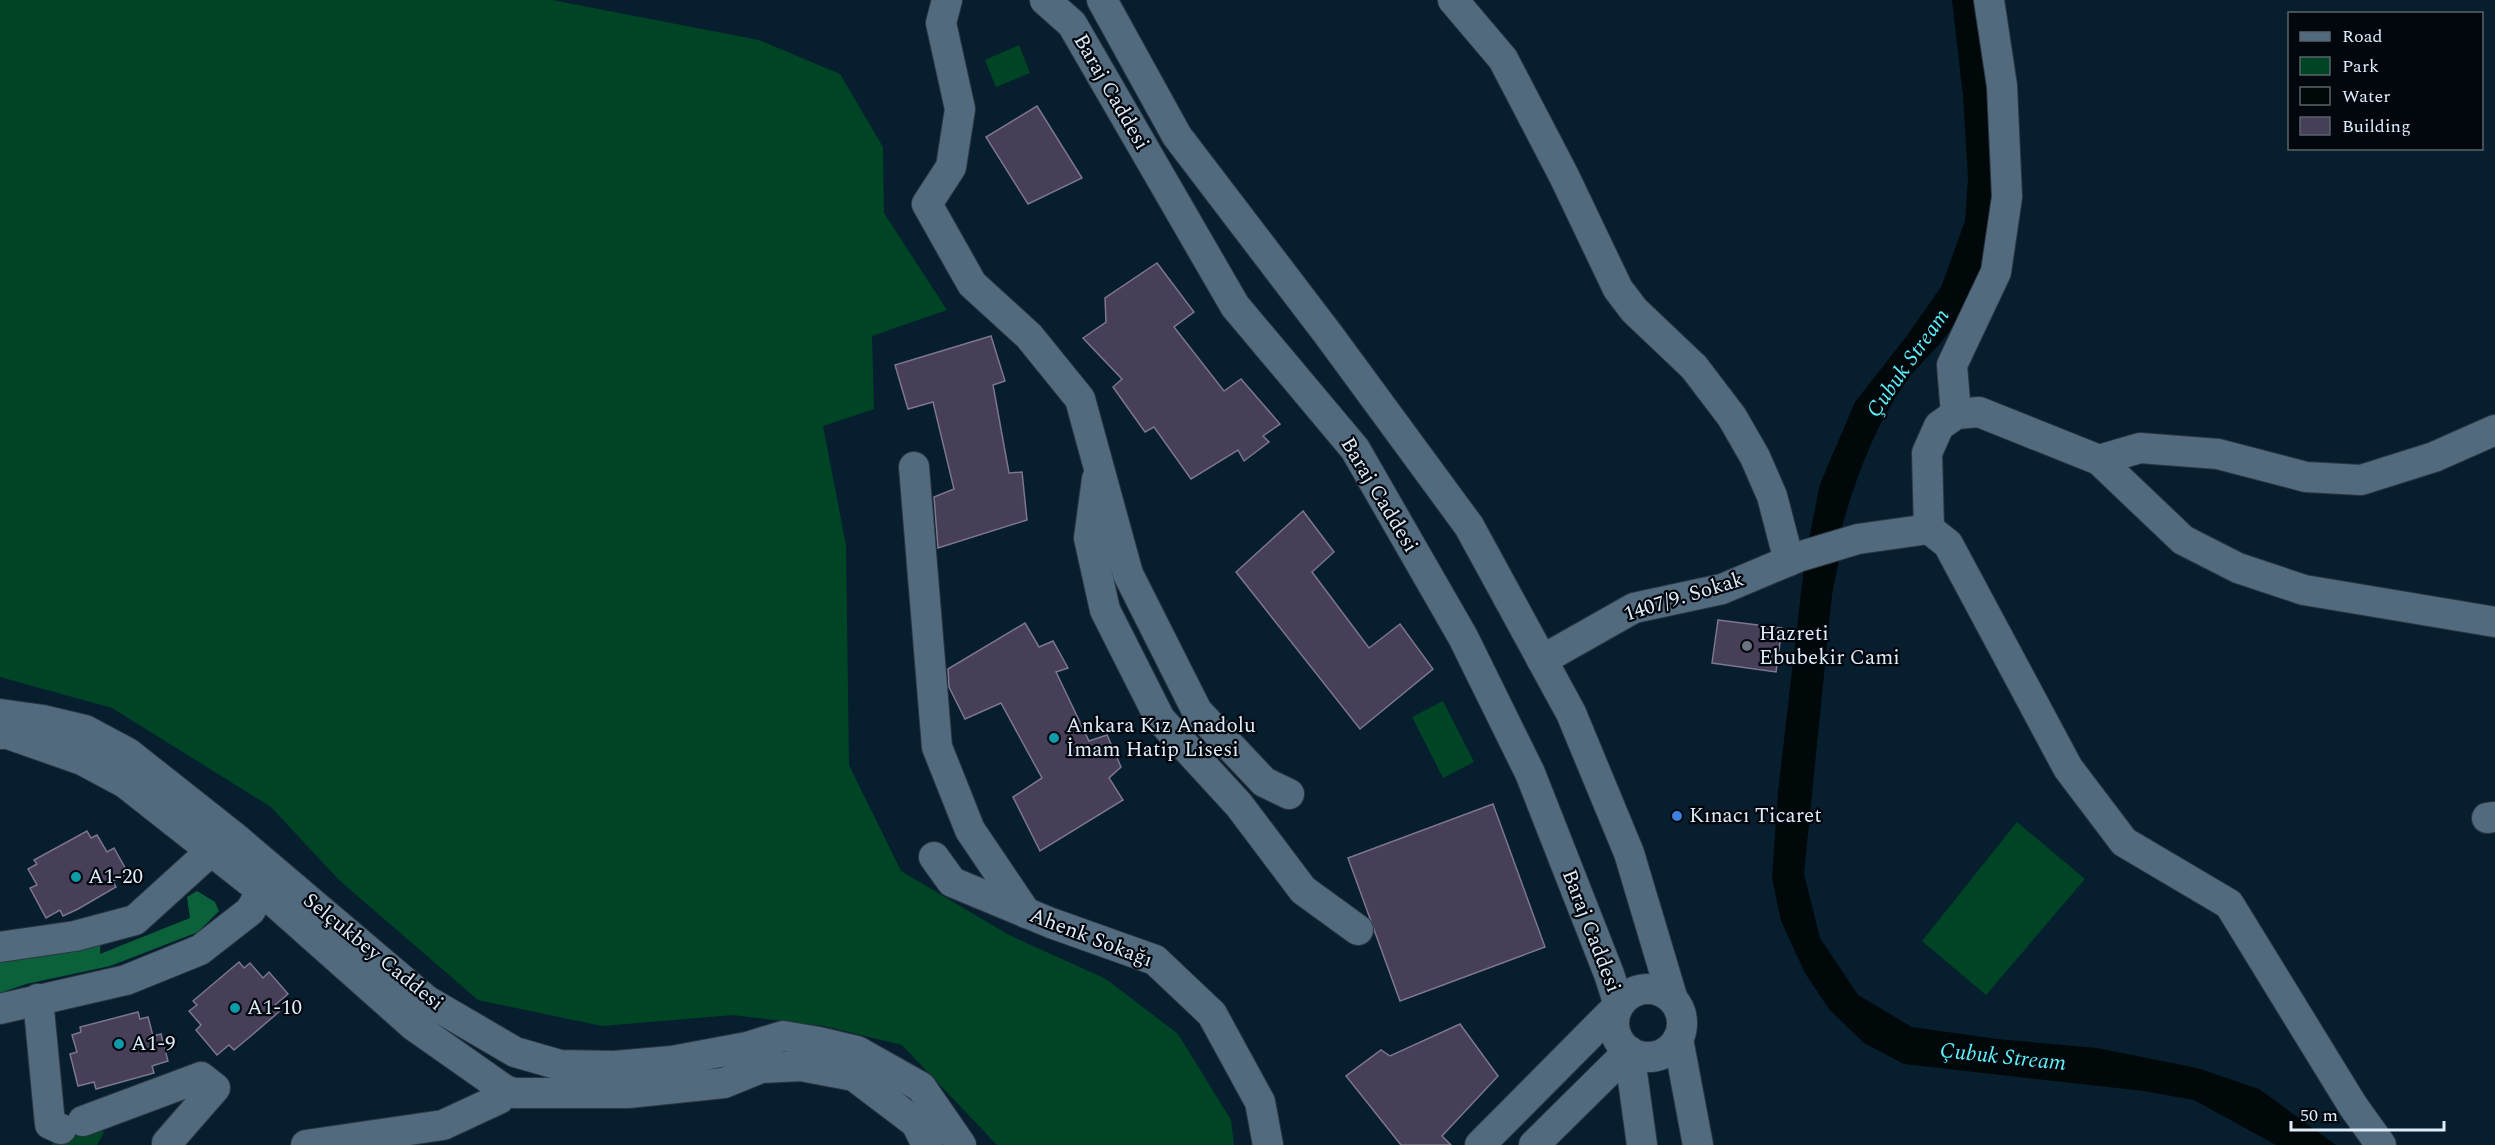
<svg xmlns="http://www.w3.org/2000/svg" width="2495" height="1145" font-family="Spectral,serif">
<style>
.green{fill:#004426}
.forest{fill:#0b623a}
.water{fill:#000809}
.building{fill:#463f57;stroke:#7d7591;stroke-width:1.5}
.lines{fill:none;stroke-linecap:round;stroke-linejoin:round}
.minor-casing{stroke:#2c3642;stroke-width:32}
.minor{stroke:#516a7d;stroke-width:30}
.worship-dot{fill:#6b7280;stroke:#02070e;stroke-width:2}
.culture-dot{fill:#0f9aa8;stroke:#02070e;stroke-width:2}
.shop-dot{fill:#3f7fe0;stroke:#02070e;stroke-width:2}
.labels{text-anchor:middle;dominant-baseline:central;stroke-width:4.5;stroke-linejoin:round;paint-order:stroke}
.street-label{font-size:21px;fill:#deecf7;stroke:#02070e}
.poi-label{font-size:21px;fill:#deecf7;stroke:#02070e;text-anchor:start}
.water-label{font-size:22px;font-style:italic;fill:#5ff2f8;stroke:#02070e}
</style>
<rect width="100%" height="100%" fill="#071e2e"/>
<!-- green -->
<g class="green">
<polygon points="0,0 552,0 759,40 840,74 883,147 884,213 947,310 872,336 874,409 823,426 846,545 849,765 901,871 1009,935 1106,979 1178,1034 1231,1120 1234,1145 997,1145 902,1045 824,1026 733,1015 602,1026 478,1000 339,880 271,807 112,708 0,677"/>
<polygon points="1019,45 1030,73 996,87 985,60"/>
<polygon points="1443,701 1474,762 1443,778 1412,717"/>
<polygon points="2017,822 2085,879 1986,995 1922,941"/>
<polygon points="70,1113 104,1132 97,1145 52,1145"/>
</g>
<!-- forest -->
<polygon class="forest" points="197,891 215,902 219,911 198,932 110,966 26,984 0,993 0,948 101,933 100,954 190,918 187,897"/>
<!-- water -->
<g class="water">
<path d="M1952,0h29c9,94 34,203 -10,292 -6,13 -13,28 -22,40 -13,18 -31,33 -44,51 -32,46 -50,98 -65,150l-32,11 12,-60 35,-82 51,-65 35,-50 24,-66 3,-43 -5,-82z"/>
<polygon points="1839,560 1832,595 1804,874 1820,938 1858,995 1912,1027 1997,1039 2097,1048 2197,1068 2259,1089 2336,1145 2276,1145 2194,1100 2144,1091 1904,1064 1864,1043 1829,1009 1805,973 1781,921 1772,878 1778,792 1804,567"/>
</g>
<!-- building -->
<g class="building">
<polygon points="1037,106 1082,178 1028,204 986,137"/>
<polygon points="1157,263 1194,312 1174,327 1224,391 1241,379 1280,424 1263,436 1269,442 1244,461 1238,450 1191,479 1154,427 1145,432 1113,387 1122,379 1083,338 1106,322 1105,298"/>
<polygon points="991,336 1005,381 993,385 1009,473 1022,472 1027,520 938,548 934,497 954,489 933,402 908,409 895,365"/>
<polygon points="1303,511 1334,552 1312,572 1369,648 1400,624 1433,669 1360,729 1236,572"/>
<polygon points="1718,620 1782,628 1776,672 1712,663"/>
<polygon points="1025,623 1039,647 1053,641 1068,668 1056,672 1089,741 1107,735 1121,767 1109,778 1123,800 1040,851 1013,797 1042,778 1001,703 965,719 949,687 948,669"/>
<polygon points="1493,804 1545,947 1400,1001 1348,858"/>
<polygon points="87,831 91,838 97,835 107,852 114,848 128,873 113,881 116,887 78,909 63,916 60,910 46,918 30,888 37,885 28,869 37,864 34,860"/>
<polygon points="239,962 244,968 250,963 263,978 269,972 288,994 275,1005 280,1011 252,1035 234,1050 229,1045 217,1055 196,1030 201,1025 189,1011 197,1005 193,1001"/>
<polygon points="138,1012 140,1019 148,1017 153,1036 161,1034 168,1061 152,1066 154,1073 96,1089 94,1082 78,1086 70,1054 77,1052 72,1035 81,1032 80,1027"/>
<polygon points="1460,1024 1498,1076 1442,1136 1451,1145 1401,1145 1346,1076 1381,1050 1390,1056"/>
</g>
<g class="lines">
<defs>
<g id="minor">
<polyline points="947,0 941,23 960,109 951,167 927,204 972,284 1029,336 1080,399 1128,574 1197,711 1264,782 1289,794"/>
<polyline points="1045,0 1072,24 1235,306 1355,449 1463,637 1530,773 1609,974 1619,1005 1480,1145"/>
<polyline points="1102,0 1177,136 1328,334 1469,526 1571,713 1629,853 1673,1000"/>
<polyline points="1453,0 1503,59 1564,176 1618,289 1634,310 1694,367 1732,417 1755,457 1772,496 1789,561"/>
<polyline points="1956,414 1952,365 1996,272 2007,197 2002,86 1989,0"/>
<polyline points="2099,460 2140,448 2218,454 2306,477 2361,480 2434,457 2495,430"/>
<polyline points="914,467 937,747 970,830 1026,913"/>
<polyline points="1097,479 1089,538 1105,610 1160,719 1239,805 1303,890 1358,930"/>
<polyline points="1929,529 1927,453 1939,426 1956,414 1979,412 2099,460 2183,540 2238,568 2304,590 2495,622"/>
<polyline points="1542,660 1634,608 1722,589 1798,557 1858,539 1929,529 1948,544 2068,768 2124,842 2229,904 2353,1106 2381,1145"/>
<polyline points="0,714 43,720 85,730 128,753 233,836 426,1000 515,1052 560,1065 614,1066 672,1061 747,1047 783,1036 819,1042 857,1051 921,1087 961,1145"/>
<polyline points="0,734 8,734 82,760 125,783 262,891 414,1026 505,1090 514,1093 628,1093 724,1083 761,1068 801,1066 854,1076 916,1123 927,1145"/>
<polyline points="2487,818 2495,817"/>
<polyline points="934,857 952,882 1051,923 1155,960 1212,1014 1260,1102 1268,1145"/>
<polyline points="0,947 75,936 135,920 211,851"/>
<circle cx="1648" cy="1023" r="34"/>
<polyline points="38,999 50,1124 61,1129"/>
<polyline points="0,1009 126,980 200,950 250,911 262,891"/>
<polyline points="1678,1039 1698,1145"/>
<polyline points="1629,1051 1642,1145"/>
<polyline points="83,1121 201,1077 215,1088 167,1143 167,1145"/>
<polyline points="306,1145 443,1125 499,1099 505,1090"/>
<polyline points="1534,1145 1629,1051"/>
</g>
</defs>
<!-- minor casing -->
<use href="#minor" class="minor-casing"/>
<!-- minor -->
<use href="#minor" class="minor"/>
</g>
<!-- markers -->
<circle class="worship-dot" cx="1747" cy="646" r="6"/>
<g class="culture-dot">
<circle cx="1054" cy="738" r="6"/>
<circle cx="76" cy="877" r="6"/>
<circle cx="235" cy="1008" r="6"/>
<circle cx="119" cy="1044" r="6"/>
</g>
<circle class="shop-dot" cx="1677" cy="816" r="6"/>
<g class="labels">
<!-- street labels -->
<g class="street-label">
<text transform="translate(1111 92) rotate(60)">Baraj Caddesi</text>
<text transform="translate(1379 495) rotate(59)">Baraj Caddesi</text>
<text transform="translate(1684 597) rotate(-17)">1407/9. Sokak</text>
<text transform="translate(1591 931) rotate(69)">Baraj Caddesi</text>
<text transform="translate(1091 938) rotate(21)">Ahenk Sokağı</text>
<text transform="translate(373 952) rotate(39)">Selçukbey Caddesi</text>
</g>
<!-- poi labels -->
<g class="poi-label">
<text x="1759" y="634">Hazreti<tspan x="1759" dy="24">Ebubekir Cami</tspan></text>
<text x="1066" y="726">Ankara Kız Anadolu<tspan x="1066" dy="24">İmam Hatip Lisesi</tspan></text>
<text x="1689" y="816">Kınacı Ticaret</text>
<text x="88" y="877">A1-20</text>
<text x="247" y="1008">A1-10</text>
<text x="131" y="1044">A1-9</text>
</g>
<!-- water labels -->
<g class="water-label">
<text transform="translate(1908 363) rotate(-55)">Çubuk Stream</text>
<text transform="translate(2003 1057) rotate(6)">Çubuk Stream</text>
</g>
</g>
<!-- legend -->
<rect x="2288" y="12" width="195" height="138" fill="#02070e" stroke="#5a636b" stroke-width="1.5"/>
<rect x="2300" y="32" width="30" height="9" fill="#516a7d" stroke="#5a636b" stroke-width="1.5"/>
<text x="2342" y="42" font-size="18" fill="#deecf7">Road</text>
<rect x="2300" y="57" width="30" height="18" fill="#004426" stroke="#5a636b" stroke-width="1.5"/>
<text x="2342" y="72" font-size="18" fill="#deecf7">Park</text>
<rect x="2300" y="87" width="30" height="18" fill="#000809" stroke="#5a636b" stroke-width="1.5"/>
<text x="2342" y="102" font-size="18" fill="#deecf7">Water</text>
<rect x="2300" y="117" width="30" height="18" fill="#463f57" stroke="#5a636b" stroke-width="1.5"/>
<text x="2342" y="132" font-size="18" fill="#deecf7">Building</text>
<!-- scale -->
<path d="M2291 1121v9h153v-9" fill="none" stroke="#deecf7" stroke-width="3"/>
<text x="2300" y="1121" font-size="18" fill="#deecf7" stroke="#02070e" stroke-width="4.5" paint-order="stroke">50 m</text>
</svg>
